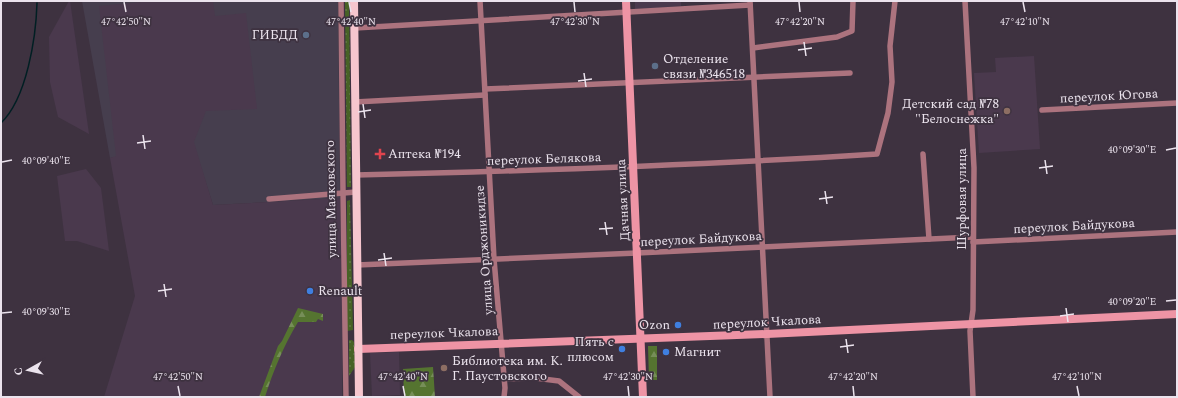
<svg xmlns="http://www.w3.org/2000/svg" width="1178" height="398" font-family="Spectral,serif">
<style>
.commercial{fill:#463e4e}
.built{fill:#4a394d}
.grass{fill:url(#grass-dots)}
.forest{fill:url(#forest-firs)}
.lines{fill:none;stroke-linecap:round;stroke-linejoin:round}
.stream{stroke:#001f23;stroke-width:1.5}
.street{stroke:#ac737e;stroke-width:5.5}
.secondary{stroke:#ee94a5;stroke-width:8}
.primary{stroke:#f6c6ce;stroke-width:8}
.ticks{fill:none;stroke:#ebe3ed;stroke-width:1.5}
.service-dot{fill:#5c6f8a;stroke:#3e3240;stroke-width:1.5}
.education-dot{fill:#8d6e63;stroke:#3e3240;stroke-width:1.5}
.health-dot{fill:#e0444e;stroke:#3e3240;stroke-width:1.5}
.shop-dot{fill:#3f7fe0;stroke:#3e3240;stroke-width:1.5}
.labels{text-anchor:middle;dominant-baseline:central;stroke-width:3.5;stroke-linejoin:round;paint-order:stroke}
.poi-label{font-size:13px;fill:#ebe3ed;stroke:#3e3240;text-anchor:start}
.street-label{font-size:13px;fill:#ebe3ed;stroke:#3e3240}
.ticks-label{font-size:10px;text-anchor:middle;fill:#ebe3ed;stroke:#3e3240;stroke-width:3.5;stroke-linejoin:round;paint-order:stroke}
</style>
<defs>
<pattern id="grass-dots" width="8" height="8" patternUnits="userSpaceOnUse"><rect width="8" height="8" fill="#476226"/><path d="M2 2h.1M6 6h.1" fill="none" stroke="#627846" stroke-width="1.8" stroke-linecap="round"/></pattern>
<pattern id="forest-firs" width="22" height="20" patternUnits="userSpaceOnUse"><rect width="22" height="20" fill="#557430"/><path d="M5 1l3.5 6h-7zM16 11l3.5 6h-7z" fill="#768e58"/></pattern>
</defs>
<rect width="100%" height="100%" fill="#3e3240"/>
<!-- commercial -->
<polygon class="commercial" points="82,1 338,1 340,198 213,205 193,142 110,158"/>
<!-- built -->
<g class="built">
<polygon points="69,1 70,1 89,134 58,117 50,82 49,37"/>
<polygon points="151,1 213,1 215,16 246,13 257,109 206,111 194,142 213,205 340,198 343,323 342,397 104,397 135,296 110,158 116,156 99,6"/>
<polygon points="635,1 681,1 681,6 635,10"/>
<polygon points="1034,56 1040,149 979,153 974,73 996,72 995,58"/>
<polygon points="86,169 101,188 109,251 77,241 65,241 57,176"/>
<polygon points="399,352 400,395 372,396 370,353"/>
</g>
<!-- grass -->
<g class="grass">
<polygon points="345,1 349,1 351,187 347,187"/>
<polygon points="350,200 353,330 347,331 347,201"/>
<polygon points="349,340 352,340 354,342 355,367 349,376"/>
</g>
<!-- forest -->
<g class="forest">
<path d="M298,308l25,6v7l-5,-2 -2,3h-18c-14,23 -25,49 -33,75h-6l19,-51 4,-5z"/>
<polygon points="648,346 657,346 657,380 649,380"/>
<polygon points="433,367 435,397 404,397 403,369"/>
</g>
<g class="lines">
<!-- stream -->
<path class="stream" d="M1,123c26,-25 35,-86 36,-120"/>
<!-- street -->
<g class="street">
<polyline points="341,1 343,192 346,397"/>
<polyline points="480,1 494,259 505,388 504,397"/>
<polyline points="750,1 770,397"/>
<polyline points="965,1 974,168 973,310 970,331 973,397"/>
<polyline points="355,28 750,5"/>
<polyline points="753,48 837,37 852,31 853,1"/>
<polyline points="485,89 850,73"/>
<polyline points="355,102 485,95"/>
<polyline points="1042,110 1177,103"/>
<polyline points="923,154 929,239"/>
<path d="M356,175c174,-4 348,-10 521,-21l11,-41 4,-31 -2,-36 5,-45"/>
<polyline points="269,199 356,192"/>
<polyline points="973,242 1177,232"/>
<polyline points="357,265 637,253 973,237"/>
<polyline points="504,379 535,378 559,381 579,397"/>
</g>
<!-- secondary -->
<g class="secondary">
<polyline points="626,1 643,397"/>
<polyline points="358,349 767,334 1177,314"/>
</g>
<!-- primary -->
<polyline class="primary" points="354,1 359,397"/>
</g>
<!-- ticks -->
<path class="ticks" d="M124,2l2,10M349,2l2,10M574,2l1,10M799,2l1,10M1023,2l2,10M804,42l2,14M798,50l14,-2M584,73l2,14M578,81l14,-2M363,104l2,14M358,112l13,-2M143,135l2,14M137,143l14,-2M1166,150l10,-2M1045,160l2,14M2,162l10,-2M1039,168l14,-2M825,191l2,13M819,199l14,-2M605,222l2,13M599,229l14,-1M384,253l2,13M378,260l14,-2M164,284l2,13M158,291l14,-2M1166,301l10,-1M1066,308l2,14M2,313l10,-1M1060,316l14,-2M846,339l2,14M840,347l14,-2M178,386l2,10M403,386l2,10M628,386l1,10M853,386l1,10M1077,386l2,10"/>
<!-- markers -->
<g class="service-dot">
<circle cx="306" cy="35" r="4"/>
<circle cx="655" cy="66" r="4"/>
</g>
<g class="education-dot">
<circle cx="1007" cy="111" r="4"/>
<circle cx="444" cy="368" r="4"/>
</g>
<path class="health-dot" d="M378 148h4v4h4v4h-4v4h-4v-4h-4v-4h4z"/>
<g class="shop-dot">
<circle cx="310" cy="291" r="4"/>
<circle cx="678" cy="325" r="4"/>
<circle cx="622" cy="349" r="4"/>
<circle cx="666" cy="352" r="4"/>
</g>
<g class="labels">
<!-- poi labels -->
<g class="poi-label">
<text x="298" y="35" text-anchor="end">ГИБДД</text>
<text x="663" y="59">Отделение<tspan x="663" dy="15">связи №346518</tspan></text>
<text x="999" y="104" text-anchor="end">Детский сад №78<tspan x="999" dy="15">"Белоснежка"</tspan></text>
<text x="388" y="154">Аптека №194</text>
<text x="318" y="291">Renault</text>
<text x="670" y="325" text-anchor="end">Ozon</text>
<text x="614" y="342" text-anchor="end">Пять с<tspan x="614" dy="15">плюсом</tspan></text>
<text x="674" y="352">Магнит</text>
<text x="452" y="361">Библиотека им. К.<tspan x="452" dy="15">Г. Паустовского</tspan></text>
</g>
<!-- street labels -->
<g class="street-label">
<text transform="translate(1109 96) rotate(-3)">переулок Югова</text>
<text transform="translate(544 159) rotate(-2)">переулок Белякова</text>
<text transform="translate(331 199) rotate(-91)">улица Маяковского</text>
<text transform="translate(962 199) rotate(-90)">Шурфовая улица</text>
<text transform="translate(623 200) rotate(-93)">Дачная улица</text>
<text transform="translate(1074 226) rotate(-3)">переулок Байдукова</text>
<text transform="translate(701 239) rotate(-3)">переулок Байдукова</text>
<text transform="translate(484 250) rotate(-94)">улица Орджоникидзе</text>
<text transform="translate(767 322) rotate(-3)">переулок Чкалова</text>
<text transform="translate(444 333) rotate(-2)">переулок Чкалова</text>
</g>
</g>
<g class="ticks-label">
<text x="126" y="25">47°42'50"N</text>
<text x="351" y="25">47°42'40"N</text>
<text x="575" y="25">47°42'30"N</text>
<text x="800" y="25">47°42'20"N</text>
<text x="1025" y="25">47°42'10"N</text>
<text x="1132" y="153">40°09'30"E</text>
<text x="46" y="164">40°09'40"E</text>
<text x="1132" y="305">40°09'20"E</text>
<text x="46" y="315">40°09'30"E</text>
<text x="178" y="380">47°42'50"N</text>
<text x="403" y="380">47°42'40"N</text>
<text x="628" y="380">47°42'30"N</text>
<text x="853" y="380">47°42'20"N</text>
<text x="1077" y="380">47°42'10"N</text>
</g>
<!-- border -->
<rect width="1178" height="398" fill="none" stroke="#ebe3ed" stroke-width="4"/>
<!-- north arrow -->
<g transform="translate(28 370) rotate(262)" stroke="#3e3240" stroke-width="3" paint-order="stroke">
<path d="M0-3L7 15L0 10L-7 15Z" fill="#ebe3ed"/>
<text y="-6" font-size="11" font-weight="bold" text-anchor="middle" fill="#ebe3ed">С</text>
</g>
</svg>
